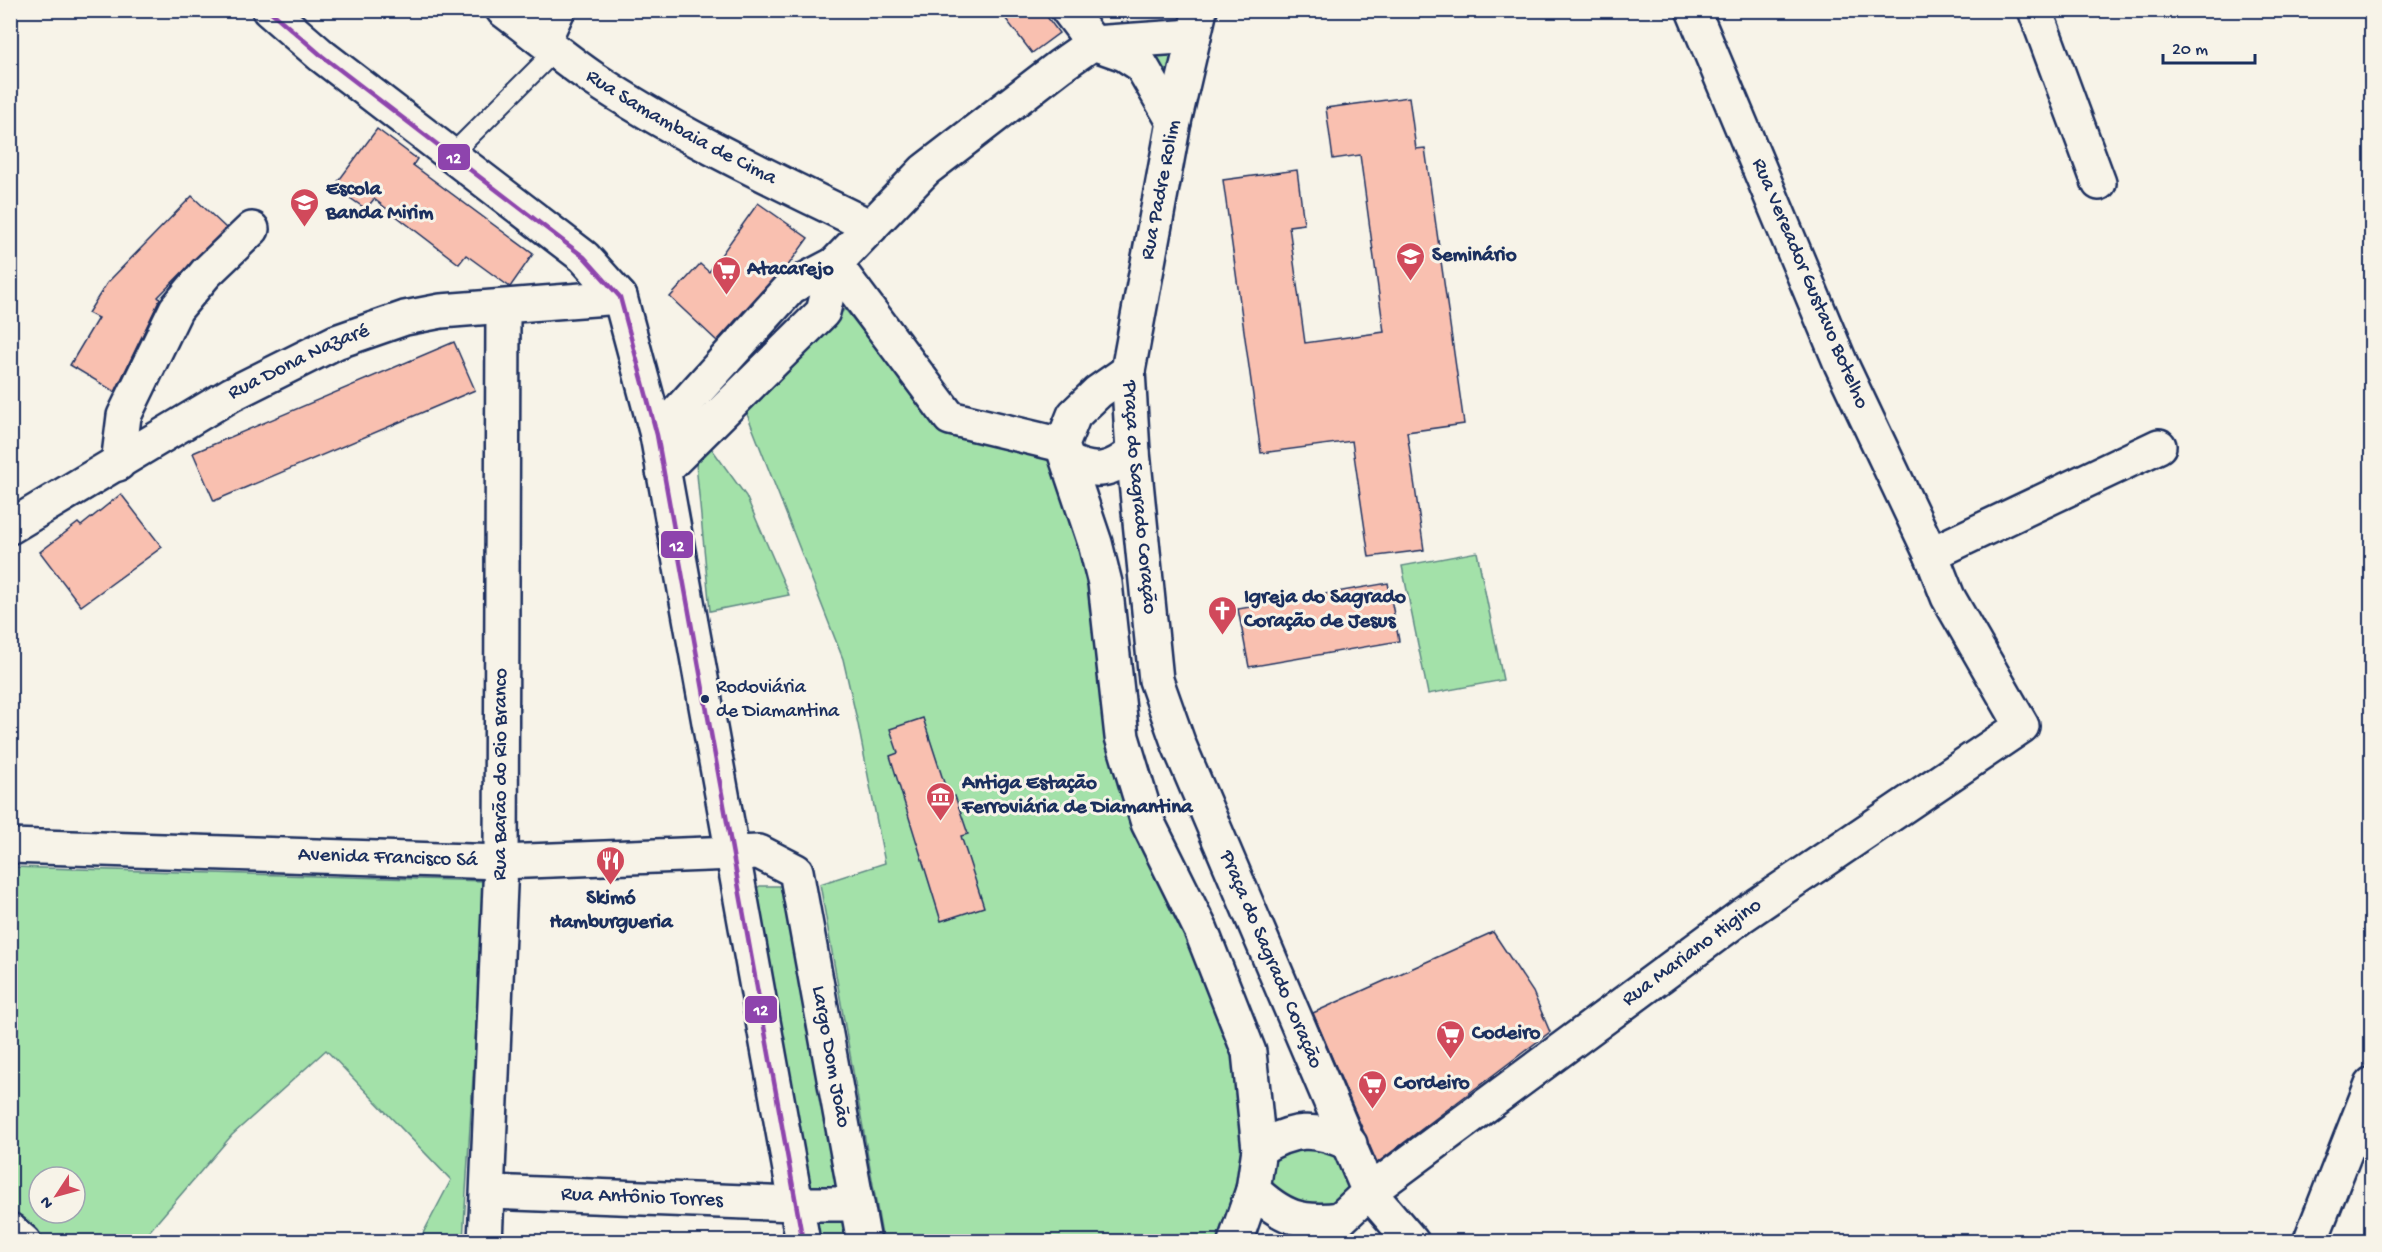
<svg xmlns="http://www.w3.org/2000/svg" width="2382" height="1252" font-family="'Gochi Hand',sans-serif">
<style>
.green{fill:#a3e1a9;stroke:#5f8884;stroke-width:1.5;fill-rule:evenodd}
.building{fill:#f9c0b0;stroke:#1b2f5e;stroke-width:1.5}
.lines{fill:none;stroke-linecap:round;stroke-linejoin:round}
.lane-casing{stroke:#1b2f5e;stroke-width:22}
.street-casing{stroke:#1b2f5e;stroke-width:38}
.secondary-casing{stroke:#1b2f5e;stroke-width:38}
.lane{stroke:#f7f3e8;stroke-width:18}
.street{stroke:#f7f3e8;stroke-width:33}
.secondary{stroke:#f7f3e8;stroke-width:33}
.bus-1-casing{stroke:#f7f3e8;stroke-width:9}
.bus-1{stroke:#8e44ad;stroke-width:4.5}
.bus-dot{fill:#1b2f5e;stroke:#f7f3e8;stroke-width:2}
.labels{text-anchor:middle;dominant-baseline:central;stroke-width:6;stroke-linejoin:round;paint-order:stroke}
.bus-label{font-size:20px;fill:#1b2f5e;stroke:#f7f3e8;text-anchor:start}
.street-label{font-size:21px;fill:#1b2f5e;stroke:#f7f3e8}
.poi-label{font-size:21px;font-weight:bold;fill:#1b2f5e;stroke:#f7f3e8;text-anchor:start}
.line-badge{stroke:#f7f3e8;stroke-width:2}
.badge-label{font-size:16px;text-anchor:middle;font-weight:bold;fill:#fff}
</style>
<rect width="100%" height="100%" fill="#f7f3e8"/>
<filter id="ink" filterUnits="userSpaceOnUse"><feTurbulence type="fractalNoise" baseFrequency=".0167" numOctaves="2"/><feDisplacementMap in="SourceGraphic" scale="12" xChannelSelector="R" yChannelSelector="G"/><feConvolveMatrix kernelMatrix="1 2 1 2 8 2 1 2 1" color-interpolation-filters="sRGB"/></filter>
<g filter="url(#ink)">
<!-- green -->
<g class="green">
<polygon points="1177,42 1165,96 1132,43"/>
<polygon points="845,309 941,429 1054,460 1088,560 1106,721 1238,1052 1247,1169 1218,1241 883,1241 820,884 885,863 858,724 843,659 745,409"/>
<polygon points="709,445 746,496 789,595 710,611 695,453"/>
<polygon points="1477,552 1503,680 1428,694 1402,566"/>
<path d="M10,867l475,14 -22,360h-44l32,-61 -125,-130 -94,85 -91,106h-92l-38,-29zM39,1177h36v36h-36z"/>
<polygon points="760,886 786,886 853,1241 817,1241 751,892"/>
<polygon points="1282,1145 1344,1148 1362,1192 1317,1217 1261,1188 1266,1154"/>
</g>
<!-- building -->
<g class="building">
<polygon points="999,10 1042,10 1059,33 1032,53"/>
<polygon points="1409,97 1416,149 1425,148 1464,424 1407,432 1424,550 1369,557 1352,441 1261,453 1223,180 1297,170 1304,224 1289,226 1305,343 1384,332 1360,155 1333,159 1326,108"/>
<polygon points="377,129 417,159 413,165 533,254 510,287 466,255 459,264 374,199 366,209 334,187"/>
<polygon points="192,196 226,228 158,297 160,299 115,392 70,365 98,318 88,313 107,283"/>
<polygon points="758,203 808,238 787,267 777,274 717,341 670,297 700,264 709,272"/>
<polygon points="454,342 475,390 214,501 193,453"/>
<polygon points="121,494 162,547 81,606 40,552 78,523 81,526"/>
<polygon points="1388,583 1399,641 1249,667 1238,609"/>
<polygon points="923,718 949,798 955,796 968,834 961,836 984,907 941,921 890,756 898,753 890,729"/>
<polygon points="1493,932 1533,992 1550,1032 1377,1163 1313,1013"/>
</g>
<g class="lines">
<defs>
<polyline id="lane" points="450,156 556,50"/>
<g id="street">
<polyline points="269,10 322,56 584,257 620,297 657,435 803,1242"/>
<path id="s1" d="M503,10c31,23 60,48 91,69 87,58 184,102 277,148"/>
<polyline points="1068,10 1093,43 1124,54 1141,65 1174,122"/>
<polyline points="2035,10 2099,183"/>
<polyline points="544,40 558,10"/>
<polyline points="835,264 950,418 1062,445"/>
<polyline points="657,435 791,287 835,264 925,170 1060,66 1093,43 1194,36"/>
<polyline points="118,464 124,416 176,309 206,273 252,229"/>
<polyline points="663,471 823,312 835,264"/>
<path id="s2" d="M10,527l222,-133 104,-52 69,-24 36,-7 179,-14"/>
<polyline points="1931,554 2159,446"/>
<path id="s3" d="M10,846l491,16 258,-10 37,19 68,371"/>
<path id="s4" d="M489,1192l305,12h63"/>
<path id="s5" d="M485,1242l16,-380 2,-555"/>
<path id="s6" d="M1412,1242l-43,-50 374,-277 279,-189 -74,-129 -17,-43 -90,-190 -148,-354"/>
<polyline points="2310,1242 2372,1084"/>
</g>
<g id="secondary">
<path id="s7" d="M1200,10l-26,112 -46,249 5,81 23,228 23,65 190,447 -53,50"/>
<polyline points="1128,371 1098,392 1074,415 1062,445 1095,543 1105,583 1122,737 1148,823 1201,930 1249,1052 1259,1149 1253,1190 1235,1242"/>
<path d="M1068,461c26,13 43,11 65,-9"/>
<path d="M1259,1149c33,-21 56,-22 91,-5"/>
<path d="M1253,1190c29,27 47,34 87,29"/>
<polyline points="10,1230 24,1242"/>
</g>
</defs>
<!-- lane casing -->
<use href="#lane" class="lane-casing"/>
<!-- street casing -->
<use href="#street" class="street-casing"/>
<!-- secondary casing -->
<use href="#secondary" class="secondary-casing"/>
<!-- lane -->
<use href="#lane" class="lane"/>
<!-- street -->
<use href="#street" class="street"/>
<!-- secondary -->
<use href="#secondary" class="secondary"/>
<defs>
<polyline id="bus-1" points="269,10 322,56 584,257 620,297 657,435 803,1242"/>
</defs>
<!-- bus-1 casing -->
<use href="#bus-1" class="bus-1-casing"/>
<!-- bus-1 -->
<use href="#bus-1" class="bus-1"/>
</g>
</g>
<!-- icons -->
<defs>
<symbol id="school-pin" viewBox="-11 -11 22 30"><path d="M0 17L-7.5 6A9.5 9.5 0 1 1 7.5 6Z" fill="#d1495b" stroke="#f7f3e8"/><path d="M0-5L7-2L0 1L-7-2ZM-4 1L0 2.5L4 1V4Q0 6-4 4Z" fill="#fff"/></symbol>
<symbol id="supermarket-pin" viewBox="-11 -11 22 30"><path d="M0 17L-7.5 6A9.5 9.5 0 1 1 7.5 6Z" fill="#d1495b" stroke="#f7f3e8"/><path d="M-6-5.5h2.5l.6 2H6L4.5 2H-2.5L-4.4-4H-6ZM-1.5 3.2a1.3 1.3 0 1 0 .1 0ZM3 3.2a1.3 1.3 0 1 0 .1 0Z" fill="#fff"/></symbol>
<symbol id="church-pin" viewBox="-11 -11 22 30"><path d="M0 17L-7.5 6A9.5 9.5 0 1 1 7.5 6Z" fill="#d1495b" stroke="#f7f3e8"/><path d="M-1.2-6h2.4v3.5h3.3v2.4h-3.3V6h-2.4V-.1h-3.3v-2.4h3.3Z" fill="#fff"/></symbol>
<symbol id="museum-pin" viewBox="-11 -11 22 30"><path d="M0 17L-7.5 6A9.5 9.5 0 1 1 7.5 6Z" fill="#d1495b" stroke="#f7f3e8"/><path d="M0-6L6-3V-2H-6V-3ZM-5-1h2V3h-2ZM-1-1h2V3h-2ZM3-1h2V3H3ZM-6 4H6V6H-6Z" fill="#fff"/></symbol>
<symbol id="restaurant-pin" viewBox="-11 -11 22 30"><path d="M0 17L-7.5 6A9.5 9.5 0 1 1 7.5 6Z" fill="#d1495b" stroke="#f7f3e8"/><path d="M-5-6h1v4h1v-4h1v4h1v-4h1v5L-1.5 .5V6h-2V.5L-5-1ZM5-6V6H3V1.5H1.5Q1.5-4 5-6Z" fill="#fff"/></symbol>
</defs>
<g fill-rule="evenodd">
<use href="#school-pin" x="288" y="186" width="33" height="45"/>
<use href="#school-pin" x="1394" y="240" width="33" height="45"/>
<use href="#supermarket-pin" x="710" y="254" width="33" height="45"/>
<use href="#church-pin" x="1206" y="594" width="33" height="45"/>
<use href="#museum-pin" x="924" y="780" width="33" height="45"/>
<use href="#restaurant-pin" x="594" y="844" width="33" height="45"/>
<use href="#supermarket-pin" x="1434" y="1018" width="33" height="45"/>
<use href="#supermarket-pin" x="1356" y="1068" width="33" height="45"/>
</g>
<!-- markers -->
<circle class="bus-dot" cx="705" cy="699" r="5"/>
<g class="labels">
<!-- bus labels -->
<g class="bus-label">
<text x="716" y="688">Rodoviária<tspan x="716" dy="24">de Diamantina</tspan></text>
</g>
<!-- street labels -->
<g class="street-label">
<text stroke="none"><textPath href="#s1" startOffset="214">Rua Samambaia de Cima</textPath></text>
<text transform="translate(1162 190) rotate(-79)">Rua Padre Rolim</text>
<text transform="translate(1809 284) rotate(67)">Rua Vereador Gustavo Botelho</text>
<text stroke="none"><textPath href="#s2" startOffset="333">Rua Dona Nazaré</textPath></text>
<text stroke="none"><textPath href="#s7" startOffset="495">Praça do Sagrado Coração</textPath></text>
<text stroke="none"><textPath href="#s5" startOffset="468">Rua Barão do Rio Branco</textPath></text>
<text stroke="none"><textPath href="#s3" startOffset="378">Avenida Francisco Sá</textPath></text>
<text stroke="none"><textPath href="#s6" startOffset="468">Rua Mariano Higino</textPath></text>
<text stroke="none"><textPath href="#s7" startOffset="981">Praça do Sagrado Coração</textPath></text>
<text stroke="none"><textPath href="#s3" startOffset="980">Largo Dom João</textPath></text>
<text stroke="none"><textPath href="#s4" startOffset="153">Rua Antônio Torres</textPath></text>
</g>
<!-- poi labels -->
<g class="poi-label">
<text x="326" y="190">Escola<tspan x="326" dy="24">Banda Mirim</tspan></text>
<text x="1432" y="256">Seminário</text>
<text x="747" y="270">Atacarejo</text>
<text x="1244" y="598">Igreja do Sagrado<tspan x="1244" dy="24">Coração de Jesus</tspan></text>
<text x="962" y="784">Antiga Estação<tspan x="962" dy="24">Ferroviária de Diamantina</tspan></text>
<text x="611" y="899" text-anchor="middle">Skimó<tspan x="611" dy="24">Hamburgueria</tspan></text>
<text x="1472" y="1034">Codeiro</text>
<text x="1394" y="1084">Cordeiro</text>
</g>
</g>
<g class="line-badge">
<rect x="437" y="143" width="34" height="28" rx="6" fill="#8e44ad"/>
<rect x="660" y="530" width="34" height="29" rx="6" fill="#8e44ad"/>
<rect x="744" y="995" width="34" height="29" rx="6" fill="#8e44ad"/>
</g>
<g class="badge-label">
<text x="454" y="163">12</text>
<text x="677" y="551">12</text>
<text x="761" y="1015">12</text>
</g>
<!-- margin -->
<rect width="2382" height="1252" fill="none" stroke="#f7f3e8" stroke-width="36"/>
<rect x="18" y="18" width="2346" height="1216" fill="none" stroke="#1b2f5e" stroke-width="2" filter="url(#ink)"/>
<!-- north arrow -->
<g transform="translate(57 1195) rotate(234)"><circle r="28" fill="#f7f3e8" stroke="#9fa5b1" stroke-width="1.5"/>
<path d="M0-4.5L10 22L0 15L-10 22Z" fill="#d1495b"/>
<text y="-9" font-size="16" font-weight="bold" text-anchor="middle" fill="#1b2f5e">N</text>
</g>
<!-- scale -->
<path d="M2163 54v9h92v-9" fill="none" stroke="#1b2f5e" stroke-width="3"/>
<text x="2172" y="54" font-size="18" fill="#1b2f5e" stroke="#f7f3e8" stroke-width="4.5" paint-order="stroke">20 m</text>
</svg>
